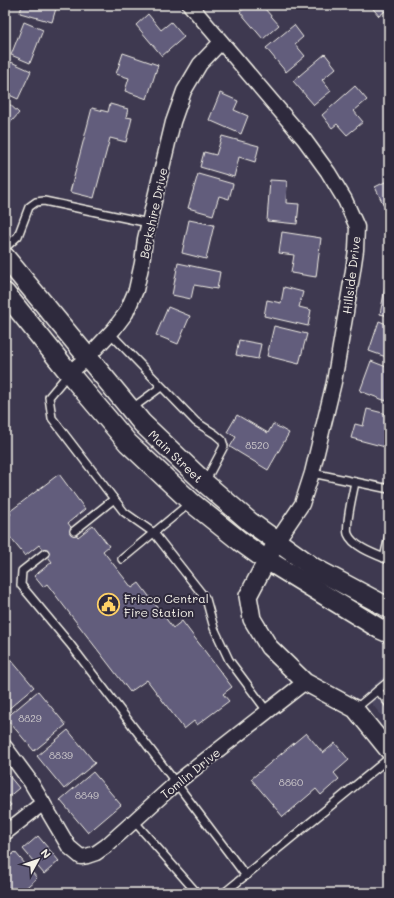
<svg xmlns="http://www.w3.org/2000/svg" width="394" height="898" font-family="Mali,sans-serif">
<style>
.built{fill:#4c4760}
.building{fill:#625d7b;stroke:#f4f1e8}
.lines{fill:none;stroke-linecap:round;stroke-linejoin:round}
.service-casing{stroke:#f4f1e8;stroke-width:10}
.minor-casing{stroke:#f4f1e8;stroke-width:17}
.tertiary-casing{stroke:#f4f1e8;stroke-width:20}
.secondary-casing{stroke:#f4f1e8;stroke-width:22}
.service{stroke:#2f2a3d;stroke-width:7}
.minor{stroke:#2f2a3d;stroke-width:14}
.tertiary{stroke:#2f2a3d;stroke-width:17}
.secondary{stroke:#2f2a3d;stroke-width:19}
.labels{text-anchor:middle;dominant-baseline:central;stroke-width:4;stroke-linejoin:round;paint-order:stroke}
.number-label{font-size:10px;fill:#d0cccd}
.street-label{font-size:12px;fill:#f4f1e8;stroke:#2f2a3d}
.poi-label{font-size:12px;fill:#f4f1e8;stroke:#2f2a3d;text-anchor:start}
</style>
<rect width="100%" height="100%" fill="#3e3950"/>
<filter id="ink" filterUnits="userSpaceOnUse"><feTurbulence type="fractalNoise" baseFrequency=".025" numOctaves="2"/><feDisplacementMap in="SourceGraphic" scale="8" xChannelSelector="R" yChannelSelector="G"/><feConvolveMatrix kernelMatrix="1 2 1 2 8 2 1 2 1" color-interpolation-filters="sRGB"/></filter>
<g filter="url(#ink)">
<!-- built -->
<polygon class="built" points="389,672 389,725 364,694"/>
<!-- building -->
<g class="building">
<polygon points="22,5 57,5 52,22 20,13"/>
<polygon points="248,5 270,5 265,9 279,25 263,39 240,12"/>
<polygon points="370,5 389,5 389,8 379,16"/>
<polygon points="148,14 161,30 171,22 184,37 162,56 136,25"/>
<polygon points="24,22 43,30 30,63 11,55"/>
<polygon points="294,25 303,37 295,44 305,56 286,72 266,48"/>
<polygon points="123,53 158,65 147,99 125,91 129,78 116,74"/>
<polygon points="325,54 336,68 322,80 331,91 314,105 293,81"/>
<polygon points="11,62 31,71 18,99 5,93 5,75"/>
<polygon points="355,86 367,100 354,111 363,122 347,135 337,124 332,128 322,115"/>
<polygon points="220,93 238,101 234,110 248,116 241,134 209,120"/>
<polygon points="6,101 19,113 5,129 5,103"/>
<polygon points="110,104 128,109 126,117 132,118 126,142 110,138 94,198 70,192 92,108 108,112"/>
<polygon points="222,136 259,146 255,162 239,157 234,177 200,167 204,152 216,155"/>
<polygon points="198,174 233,184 229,199 219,196 213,215 188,208"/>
<polygon points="270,180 287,181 286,203 299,204 297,224 267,221"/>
<polygon points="389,180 389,216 375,187"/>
<polygon points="189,220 214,225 206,259 182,253"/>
<polygon points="282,232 321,238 316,277 291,273 294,255 279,253"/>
<polygon points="178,263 220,272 217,289 194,285 191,299 172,295"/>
<polygon points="386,283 389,283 389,316 380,314"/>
<polygon points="284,287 303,292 299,307 311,310 308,326 264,316 267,300 281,303"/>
<polygon points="168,307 190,316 178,344 156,335"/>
<polygon points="379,321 389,325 389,358 369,351"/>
<polygon points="274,326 307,334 299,364 267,356"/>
<polygon points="239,340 261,344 258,359 236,355"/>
<polygon points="371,361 389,368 389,394 386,401 360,391"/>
<polygon points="367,409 387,414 385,423 389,424 389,448 351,438 355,424 363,426"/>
<polygon points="237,415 268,433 273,424 289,433 268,470 230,447 236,437 227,432"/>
<polygon points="59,474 85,509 68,523 78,537 93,525 109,546 103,551 132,588 139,583 173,628 182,621 232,687 223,694 229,701 197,725 194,721 184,729 147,680 130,692 47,584 43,587 34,576 52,562 39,545 25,556 5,531 5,519 11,514 9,512"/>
<polygon points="6,654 34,687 5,712 5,656"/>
<polygon points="38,691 66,725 34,751 6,718"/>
<polygon points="68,730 95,763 64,789 37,756"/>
<polygon points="306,733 323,753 335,743 349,760 334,773 339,779 321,795 316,789 283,817 251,779"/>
<polygon points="5,771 19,788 6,799 11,805 5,810"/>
<polygon points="93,772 121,805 88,833 60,800"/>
<polygon points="38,836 59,861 44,874 23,849"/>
<polygon points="15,852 37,878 20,893 5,893 5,861"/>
</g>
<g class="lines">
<defs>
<g id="service">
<polyline points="5,248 18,236 29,207 36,202 44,201 149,223"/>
<polyline points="110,333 196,422 215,434 222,440 224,446 205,482"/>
<polyline points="69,373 49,397 52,418 124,512 154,533 206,599 214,628 229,660 267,711"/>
<polyline points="131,409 161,387"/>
<polyline points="312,473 389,489"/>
<path d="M355,482c-2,11 -10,43 -7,52 5,13 29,21 41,26"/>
<polyline points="74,531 114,499"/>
<polyline points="45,553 22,571 21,585 70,644 176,783 246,876"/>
<polyline points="384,558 389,536"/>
<polyline points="122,559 191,502"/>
<polyline points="378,690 389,704"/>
<polyline points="355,709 389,681"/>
<polyline points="134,821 197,893"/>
<polyline points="224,893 389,758"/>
</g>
<g id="minor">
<polyline points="190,5 304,139 328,172 345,200 357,227 356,250 352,277 334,382 312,473 302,504 277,541"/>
<polyline points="69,373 87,358 114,329 126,313 136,290 142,263 145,239 173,122 184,91 200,64 221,42"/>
<polyline points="5,747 30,781 69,847 81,857 87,856 96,853 106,846 134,821 176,783 305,682"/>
<polyline points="5,833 43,803"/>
</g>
<polyline id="tertiary" points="277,541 248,596 252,619 269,647 305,682 355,709 389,751"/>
<g id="secondary">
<polyline points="5,257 142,423 206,484 250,522 314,568 389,608"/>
<polyline points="5,293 74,379 128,443 191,502 241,542 259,555 380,629 389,633"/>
</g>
</defs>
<!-- service casing -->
<use href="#service" class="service-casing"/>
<!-- minor casing -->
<use href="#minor" class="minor-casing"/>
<!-- tertiary casing -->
<use href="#tertiary" class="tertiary-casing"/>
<!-- secondary casing -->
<use href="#secondary" class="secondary-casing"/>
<!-- service -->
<use href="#service" class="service"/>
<!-- minor -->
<use href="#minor" class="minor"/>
<!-- tertiary -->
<use href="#tertiary" class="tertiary"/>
<!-- secondary -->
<use href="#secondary" class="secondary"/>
</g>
</g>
<!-- icons -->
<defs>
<symbol id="civic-ring" viewBox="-11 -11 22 22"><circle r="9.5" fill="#2f2a3d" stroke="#ffd166" stroke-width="1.5"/><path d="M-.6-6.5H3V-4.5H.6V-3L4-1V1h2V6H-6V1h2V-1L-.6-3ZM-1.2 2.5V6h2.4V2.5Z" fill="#ffd166"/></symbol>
</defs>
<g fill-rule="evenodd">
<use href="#civic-ring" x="96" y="592" width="25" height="25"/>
</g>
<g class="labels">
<!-- number labels -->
<g class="number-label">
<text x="257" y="445">8520</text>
<text x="30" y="718">8829</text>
<text x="61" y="755">8839</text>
<text x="291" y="782">8860</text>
<text x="87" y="795">8849</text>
</g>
<!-- street labels -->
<g class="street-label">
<text transform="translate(153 213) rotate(-78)">Berkshire Drive</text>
<text transform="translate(351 275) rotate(-83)">Hillside Drive</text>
<text transform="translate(176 456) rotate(44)">Main Street</text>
<text transform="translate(190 773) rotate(-39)">Tomlin Drive</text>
</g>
<!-- poi labels -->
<g class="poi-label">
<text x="124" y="598">Frisco Central<tspan x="124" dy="14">Fire Station</tspan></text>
</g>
</g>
<!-- margin -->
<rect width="394" height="898" fill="none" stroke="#2f2a3d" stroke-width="20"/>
<rect x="10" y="10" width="374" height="878" fill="none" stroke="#f4f1e8" stroke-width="1.5" filter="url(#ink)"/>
<!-- north arrow -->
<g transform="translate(38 860) rotate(50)" stroke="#2f2a3d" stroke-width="3" paint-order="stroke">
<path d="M0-3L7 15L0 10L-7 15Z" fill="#f4f1e8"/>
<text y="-6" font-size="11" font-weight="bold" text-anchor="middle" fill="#f4f1e8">N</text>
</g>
</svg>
